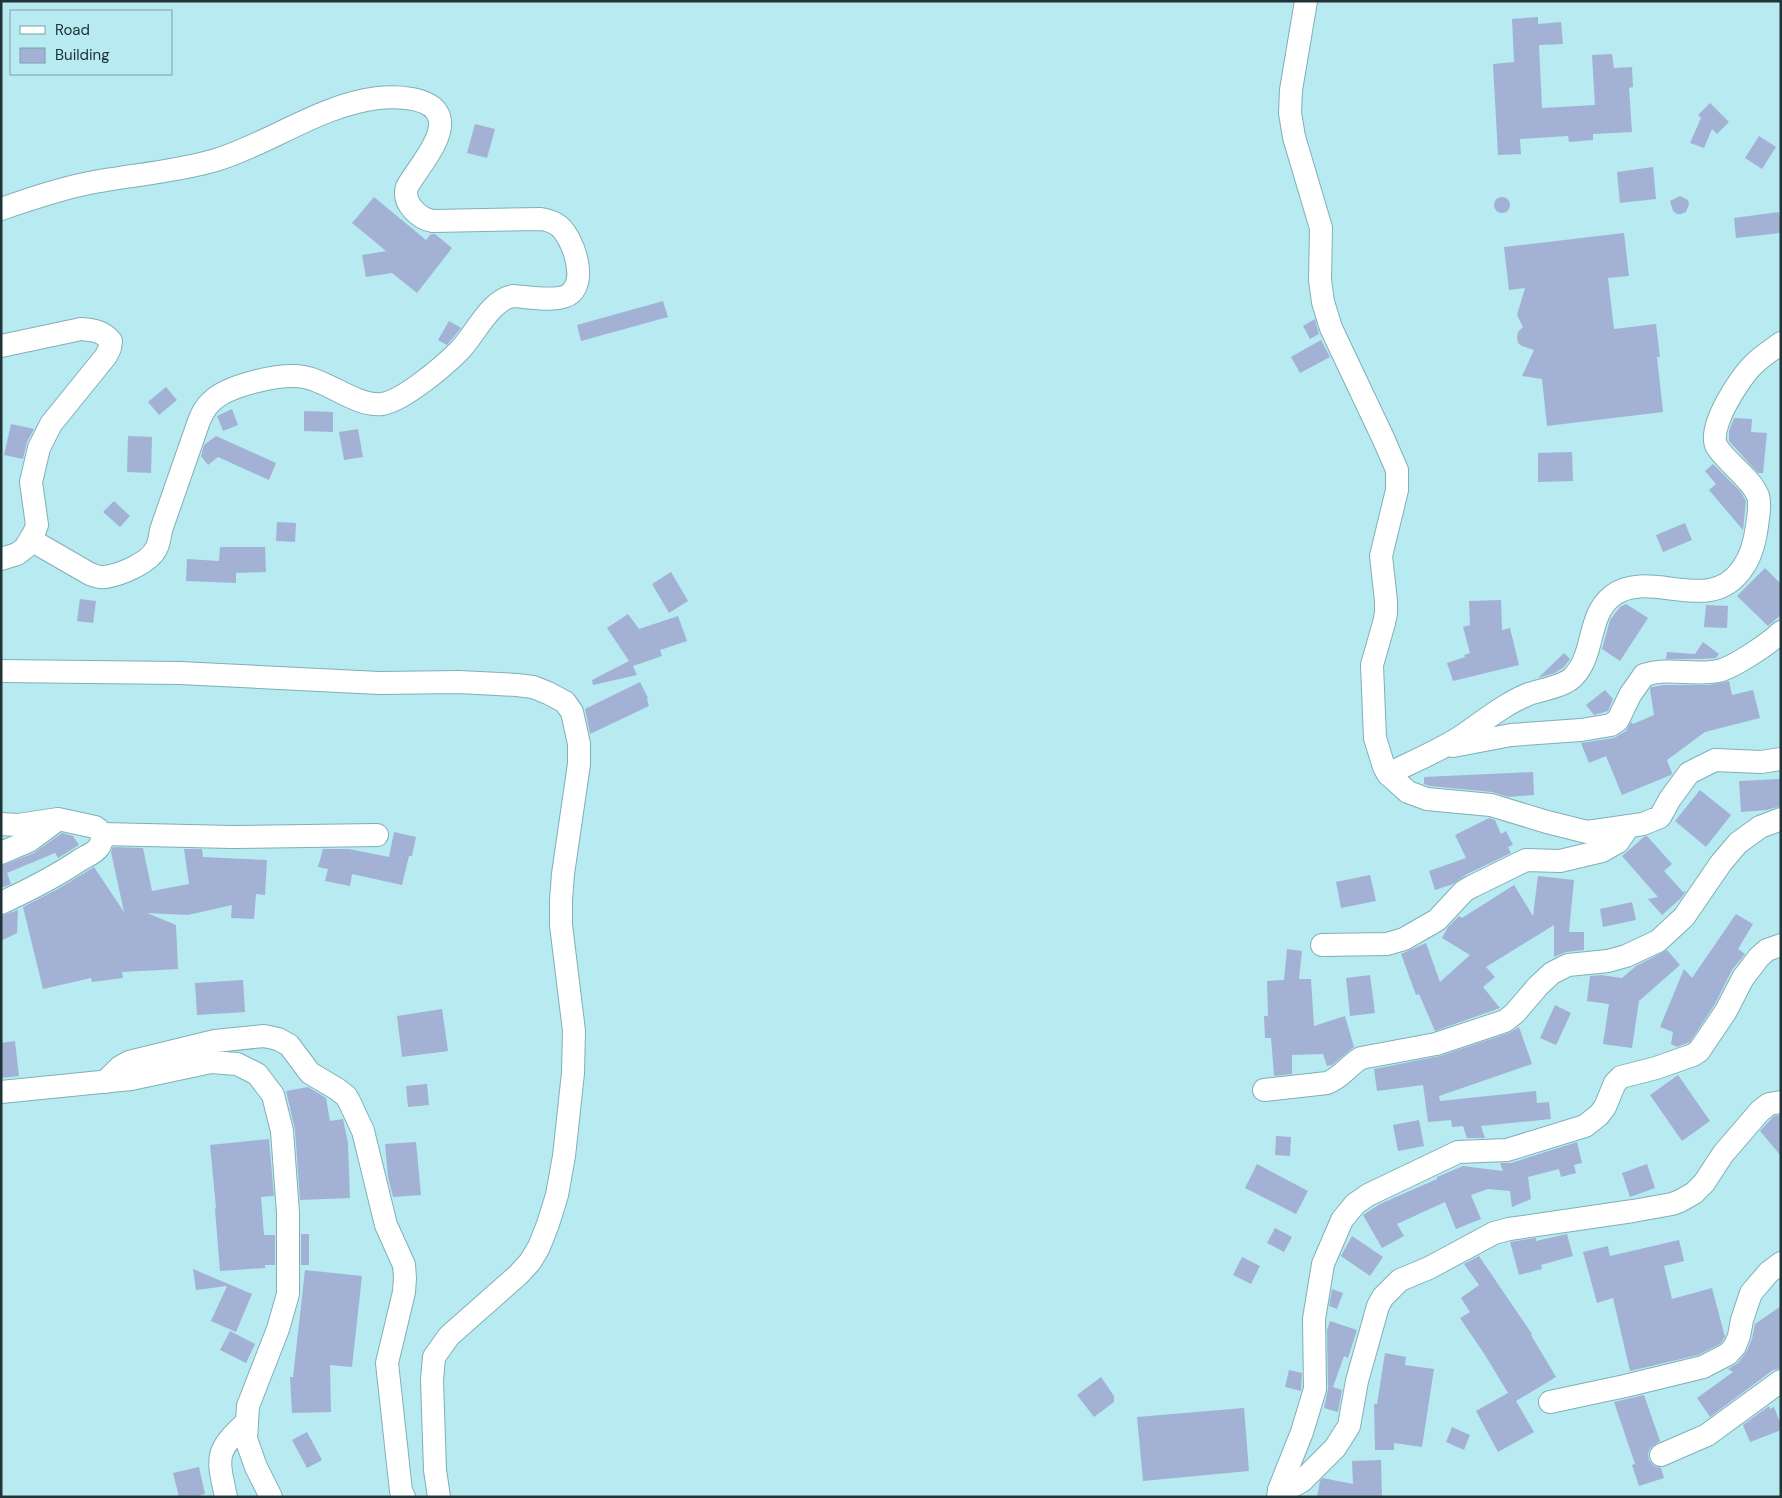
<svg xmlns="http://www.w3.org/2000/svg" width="1782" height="1498" font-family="'DM Sans',sans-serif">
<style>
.building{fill:#a3b2d4}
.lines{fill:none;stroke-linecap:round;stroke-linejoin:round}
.minor-casing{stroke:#7fb0b7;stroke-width:24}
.minor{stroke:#fff;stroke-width:22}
</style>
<rect width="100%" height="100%" fill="#b7eaf1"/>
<!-- building -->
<g class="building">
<polygon points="1538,17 1538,24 1561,22 1563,44 1539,45 1542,108 1595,105 1592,55 1612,54 1614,68 1632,67 1633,87 1629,88 1632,132 1593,134 1593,140 1569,142 1568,136 1520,139 1521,154 1498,155 1493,64 1514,62 1512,19"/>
<polygon points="1710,103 1729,122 1717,134 1712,129 1704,148 1690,143 1701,118 1698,115"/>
<polygon points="475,124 495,129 487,158 467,153"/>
<polygon points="1759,136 1776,147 1762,169 1745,158"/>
<polygon points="1653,167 1656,199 1620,203 1617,172"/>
<polygon points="1680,196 1688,200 1689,204 1686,212 1681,214 1677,214 1673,211 1670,201"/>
<circle cx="1502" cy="205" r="8"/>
<polygon points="374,197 426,240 431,234 435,234 452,248 417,293 392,273 366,277 362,255 386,251 352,223"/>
<polygon points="1779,212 1781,233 1736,238 1734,218"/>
<polygon points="1624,233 1629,276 1608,278 1614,329 1656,324 1660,357 1657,357 1663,412 1547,426 1542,379 1522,376 1534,350 1522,346 1518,343 1517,337 1518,332 1523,327 1517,315 1525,288 1509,290 1504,247"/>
<polygon points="663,301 668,317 581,341 577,325"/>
<polygon points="1315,319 1319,334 1310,339 1303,326"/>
<polygon points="449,321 461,328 447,345 438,340"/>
<polygon points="1321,340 1330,357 1300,373 1291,357"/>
<polygon points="166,387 177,400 159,415 148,402"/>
<polygon points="232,409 238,425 223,431 217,416"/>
<polygon points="304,411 333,412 333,432 304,431"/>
<polygon points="1734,418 1752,419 1751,432 1767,433 1763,473 1758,473 1729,441 1729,431"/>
<polygon points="11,424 34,429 27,442 23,459 4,455"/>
<polygon points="358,429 363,457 344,460 339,432"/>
<polygon points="128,436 152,437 151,473 127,472"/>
<polygon points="216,436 276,463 269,480 218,457 208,465 201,456 204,445"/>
<polygon points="1572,452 1573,481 1538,482 1538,453"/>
<polygon points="1713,464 1740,491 1746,501 1743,530 1709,490 1716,484 1705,471"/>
<polygon points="114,501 130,516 120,527 103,512"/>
<polygon points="277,522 296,523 295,542 276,541"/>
<polygon points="1685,523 1692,540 1663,552 1656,535"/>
<polygon points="220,547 265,547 266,572 236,573 236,583 186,581 187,559 219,561"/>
<polygon points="1765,568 1781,584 1781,615 1768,626 1737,596"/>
<polygon points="671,572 688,601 669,613 652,584"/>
<polygon points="80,599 96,601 93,623 77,621"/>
<polygon points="1501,600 1502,630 1510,628 1519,665 1453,681 1447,663 1465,657 1464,655 1470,653 1463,627 1470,625 1469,601"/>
<polygon points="1626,604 1648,618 1620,661 1602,649 1610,620 1620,607"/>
<polygon points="1706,605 1728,606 1727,628 1704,627"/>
<polygon points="628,614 639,629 678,616 687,641 660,650 662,656 633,666 637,675 593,685 592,680 629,661 607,628"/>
<polygon points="1703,642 1719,654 1716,658 1700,659 1666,659 1667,652 1695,654"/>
<polygon points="1564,653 1570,659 1564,667 1555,673 1538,678"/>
<polygon points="1729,681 1732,695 1753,690 1760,718 1705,732 1667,760 1672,773 1671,775 1622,795 1606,756 1589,763 1581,743 1614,738 1626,731 1631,722 1633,724 1654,715 1650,689 1651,687 1664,685 1709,685"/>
<polygon points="640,682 648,698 647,699 649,706 590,734 585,709"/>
<polygon points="1605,690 1613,699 1608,711 1594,715 1586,705"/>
<polygon points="1533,772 1534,795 1508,797 1492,792 1430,786 1424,784 1424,777"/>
<polygon points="1781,779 1781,806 1767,810 1741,812 1739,781"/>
<polygon points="1700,790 1731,815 1706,847 1675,821"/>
<polygon points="1489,818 1495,820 1501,834 1506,831 1513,845 1508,847 1511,853 1467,874 1453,884 1435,890 1429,871 1466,858 1455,835"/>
<polygon points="394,832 416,837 412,856 409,856 402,885 352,874 350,886 325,881 328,869 318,867 323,849 349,849 389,857"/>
<polygon points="62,833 73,836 79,845 58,858 55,853 7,873 11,884 1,888 1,866 34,853"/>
<polygon points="1647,836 1672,864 1664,871 1683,892 1686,891 1681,898 1662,915 1648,899 1658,897 1622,856 1644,837"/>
<polygon points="113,847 143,848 152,891 189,884 184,849 202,849 203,857 267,860 265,895 256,894 254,919 231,918 232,905 188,915 147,913 176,925 178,969 122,972 123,978 92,982 91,978 43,989 23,907 58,889 94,867 124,912 111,852"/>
<polygon points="1370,875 1376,901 1341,908 1336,882"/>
<polygon points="1538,876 1574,880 1569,932 1584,932 1584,950 1566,952 1554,957 1554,925 1486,967 1495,977 1483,987 1500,1008 1435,1031 1419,994 1416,995 1401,954 1426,943 1440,982 1470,955 1442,938 1448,927 1459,916 1462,918 1514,885 1533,916"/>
<polygon points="1632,902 1636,920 1603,927 1600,909"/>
<polygon points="18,910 17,933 1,941 1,916"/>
<polygon points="1736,914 1753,924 1738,949 1745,954 1732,970 1715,1004 1690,1042 1677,1047 1671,1044 1673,1032 1660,1027 1684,969 1692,978"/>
<polygon points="1287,949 1302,951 1299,979 1311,979 1314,1026 1345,1016 1354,1047 1332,1065 1327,1066 1323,1054 1292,1055 1292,1074 1274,1076 1271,1038 1265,1038 1264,1016 1268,1016 1267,981 1284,980"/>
<polygon points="1667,950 1680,965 1639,1001 1632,1048 1603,1044 1609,1004 1587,1001 1590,976 1601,975 1622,978 1636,966"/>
<polygon points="1370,975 1375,1013 1350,1016 1346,978"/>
<polygon points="243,980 245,1012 197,1015 195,983"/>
<polygon points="1555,1005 1571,1013 1556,1045 1540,1038"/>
<polygon points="442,1009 448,1051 402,1057 397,1016"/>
<polygon points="1519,1027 1532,1064 1439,1096 1440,1101 1536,1091 1537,1103 1549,1102 1551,1119 1481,1126 1485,1138 1467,1138 1463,1126 1452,1127 1451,1120 1428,1122 1423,1085 1377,1091 1374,1069 1440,1056 1509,1033"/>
<polygon points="15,1041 19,1076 1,1078 1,1043"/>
<polygon points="1678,1075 1710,1121 1682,1141 1650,1095"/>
<polygon points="427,1084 429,1105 408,1107 406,1086"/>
<polygon points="308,1087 326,1098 330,1121 343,1119 348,1143 350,1198 300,1200 295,1130 286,1091"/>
<polygon points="1781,1115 1781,1156 1760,1131 1774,1116"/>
<polygon points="1419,1120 1424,1146 1398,1151 1393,1125"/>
<polygon points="1276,1136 1291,1137 1290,1156 1275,1155"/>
<polygon points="269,1139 274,1196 261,1197 264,1235 275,1235 275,1265 265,1265 265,1268 220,1271 215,1209 216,1208 210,1145"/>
<polygon points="416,1142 421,1195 393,1197 388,1177 385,1144"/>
<polygon points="1577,1142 1582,1163 1574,1165 1576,1173 1561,1177 1559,1169 1528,1177 1531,1199 1512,1207 1510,1191 1488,1189 1471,1195 1481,1219 1456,1229 1445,1202 1397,1224 1404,1236 1382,1248 1363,1215 1380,1204 1437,1179 1437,1177 1463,1166 1503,1171 1500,1163 1511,1163"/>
<polygon points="1257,1164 1308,1191 1296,1214 1245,1188"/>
<polygon points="1647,1164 1655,1188 1630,1197 1622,1173"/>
<polygon points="1275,1228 1292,1237 1284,1252 1267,1243"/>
<rect x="301" y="1234" width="8" height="31"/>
<polygon points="1567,1234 1573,1256 1541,1265 1542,1269 1519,1275 1510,1242 1536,1238 1536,1241"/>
<polygon points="1352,1236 1383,1257 1370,1276 1341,1256"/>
<polygon points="1679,1240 1684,1261 1664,1266 1672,1299 1712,1288 1725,1337 1720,1344 1698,1355 1630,1371 1613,1298 1597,1303 1583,1252 1608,1246 1610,1256"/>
<polygon points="1479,1256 1532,1334 1531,1335 1556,1377 1516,1401 1534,1432 1498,1452 1476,1411 1508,1393 1485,1355 1460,1318 1470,1312 1461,1298 1479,1285 1464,1264"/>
<polygon points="1242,1257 1260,1266 1251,1284 1233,1275"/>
<polygon points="193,1269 252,1294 236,1332 211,1321 227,1286 196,1290"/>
<polygon points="305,1270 362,1276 352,1367 330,1365 331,1412 292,1413 290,1377 293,1377"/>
<polygon points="1332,1289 1343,1293 1337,1309 1329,1306"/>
<polygon points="1781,1306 1781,1368 1773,1370 1710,1417 1697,1398 1733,1372 1728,1369 1738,1363 1747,1351 1752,1339 1755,1324"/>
<polygon points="1330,1321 1357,1330 1348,1358 1344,1356 1333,1387 1342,1390 1338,1412 1324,1408 1328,1389 1327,1330"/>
<polygon points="230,1331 255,1344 246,1363 220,1350"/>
<polygon points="1385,1353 1406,1357 1405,1365 1434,1369 1422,1447 1394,1443 1394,1450 1375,1450 1374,1404 1377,1404"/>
<polygon points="1289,1370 1302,1373 1301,1391 1285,1387"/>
<polygon points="1101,1377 1114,1396 1114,1402 1094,1417 1077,1395"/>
<polygon points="1644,1395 1660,1441 1650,1448 1648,1454 1649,1460 1654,1466 1661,1468 1664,1478 1639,1486 1632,1465 1635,1464 1614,1402"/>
<polygon points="1769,1406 1770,1409 1774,1407 1781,1425 1781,1430 1750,1442 1743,1425"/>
<polygon points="1244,1408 1249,1471 1143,1481 1137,1417"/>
<polygon points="1452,1427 1470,1435 1464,1450 1446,1442"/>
<polygon points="307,1432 322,1460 307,1468 292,1440"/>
<polygon points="1381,1460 1382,1497 1317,1497 1320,1481 1323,1478 1353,1484 1352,1461"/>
<polygon points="199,1467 205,1494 194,1497 179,1497 173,1473"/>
</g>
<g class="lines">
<defs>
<g id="minor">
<polyline points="1306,1 1291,90 1290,113 1294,137 1321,228 1320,280 1323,302 1331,328 1384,440 1397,470 1397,490 1381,556 1386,601 1386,613 1384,623 1372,665 1375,738 1384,767 1388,774 1408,792 1427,799 1491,805 1547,822 1587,832 1643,824 1660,817 1670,799 1689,773 1715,760 1761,762 1781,759"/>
<path d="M1,209c29,-10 58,-20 88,-26 42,-8 86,-11 127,-23 55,-17 104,-55 162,-62 16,-2 48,-1 58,13 16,21 -19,57 -29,76 -5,16 12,32 26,34l108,-2c6,1 13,3 18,7 14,12 28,52 12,67 -11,10 -42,4 -57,3 -23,2 -39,39 -55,55 -15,15 -56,50 -77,53 -25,3 -54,-23 -78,-27 -23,-4 -77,8 -93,25 -6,5 -9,12 -12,19l-38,109c-1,6 -2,14 -5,19 -7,14 -36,26 -51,28 -5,1 -10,-1 -15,-3l-59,-34"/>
<path d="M1,346l80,-17c12,1 22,2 30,12l-1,7 -4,8 -55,68 -12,24 -8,34 6,43 -3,8 -9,15 -8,6 -16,5"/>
<polyline points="1,671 180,673 379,683 459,682 517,685 533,687 548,693 565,702 572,712 579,744 579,764 563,874 561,900 561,925 574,1031 573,1073 564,1156 557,1195 548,1224 539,1247 530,1262 518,1275 449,1336 434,1357 432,1380 435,1470 439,1497"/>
<path d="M1453,746l58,-11 70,-5 30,-5 7,-5 12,-25 14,-20c24,-8 50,1 74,-4 15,-3 52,-28 63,-39"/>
<path d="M1388,774c24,-12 51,-23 74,-38 22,-15 42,-32 67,-42 12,-4 37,-8 45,-18 21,-22 13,-60 38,-80 37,-29 97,21 130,-27 9,-12 13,-28 15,-43 1,-9 4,-21 1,-30 -7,-18 -31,-33 -41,-49 -11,-18 23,-70 37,-83 8,-8 18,-14 27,-21"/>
<path d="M1,824l17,1 40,-6 37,8c7,4 9,12 4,20 -4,6 -12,9 -19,13 -25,17 -51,30 -79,43"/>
<polyline points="102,834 232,837 377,835"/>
<polyline points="1,853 29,841 56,821"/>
<polyline points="1322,945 1387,944 1404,939 1437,920 1464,891 1473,886 1526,860 1560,861 1602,851 1618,842 1629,826"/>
<polyline points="105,1082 120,1067 129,1062 215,1041 264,1036 278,1039 289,1045 310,1073 337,1089 346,1096 349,1101 363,1131 386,1225 404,1265 405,1278 404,1292 387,1363 401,1491 404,1497"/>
<path d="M1264,1090l63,-7c14,-5 22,-18 34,-25l75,-14 69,-23 10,-8 23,-27 14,-13 16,-8 40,-4 18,-5 32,-15 26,-24 37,-54 17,-20 22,-16 21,-8"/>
<polyline points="1,1092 131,1079 211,1062 237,1064 257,1074 273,1095 282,1131 288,1213 288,1294 278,1329 248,1406 246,1439 256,1467 271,1497"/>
<polyline points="1550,1402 1625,1386 1703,1367 1728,1354 1735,1346 1739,1336 1742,1320 1751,1293 1769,1272 1781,1263"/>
<polyline points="1661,1455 1707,1435 1781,1381"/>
<polyline points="1279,1490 1289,1488 1302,1481 1335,1448 1349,1426 1357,1381 1378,1306 1383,1297 1400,1280 1429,1268 1494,1233 1509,1229 1633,1211 1672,1204 1680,1201 1694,1193 1704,1183 1723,1154 1760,1111 1769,1104 1781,1102"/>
<path d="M226,1497c-9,-41 -11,-46 21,-75"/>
<polyline points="1278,1497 1279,1490 1302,1432 1315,1389 1314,1319 1323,1264 1342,1220 1355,1204 1368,1195 1458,1152 1507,1150 1585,1126 1599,1115 1605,1107 1615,1083 1621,1077 1656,1068 1693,1055 1699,1051 1726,1011 1743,978 1759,957 1767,950 1781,945"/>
</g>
</defs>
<!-- minor casing -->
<use href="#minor" class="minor-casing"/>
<!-- minor -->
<use href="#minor" class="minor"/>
</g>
<!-- border -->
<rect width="1782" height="1498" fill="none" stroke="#203437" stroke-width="5"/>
<!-- legend -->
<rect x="10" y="10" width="162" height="65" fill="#b7eaf1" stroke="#7ba1a7"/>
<rect x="20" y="26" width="25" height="8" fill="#ffffff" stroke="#7ba1a7"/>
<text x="55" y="35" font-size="15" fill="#203437">Road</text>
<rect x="20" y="48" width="25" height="15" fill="#a3b2d4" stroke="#7ba1a7"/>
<text x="55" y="60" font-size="15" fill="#203437">Building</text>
</svg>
